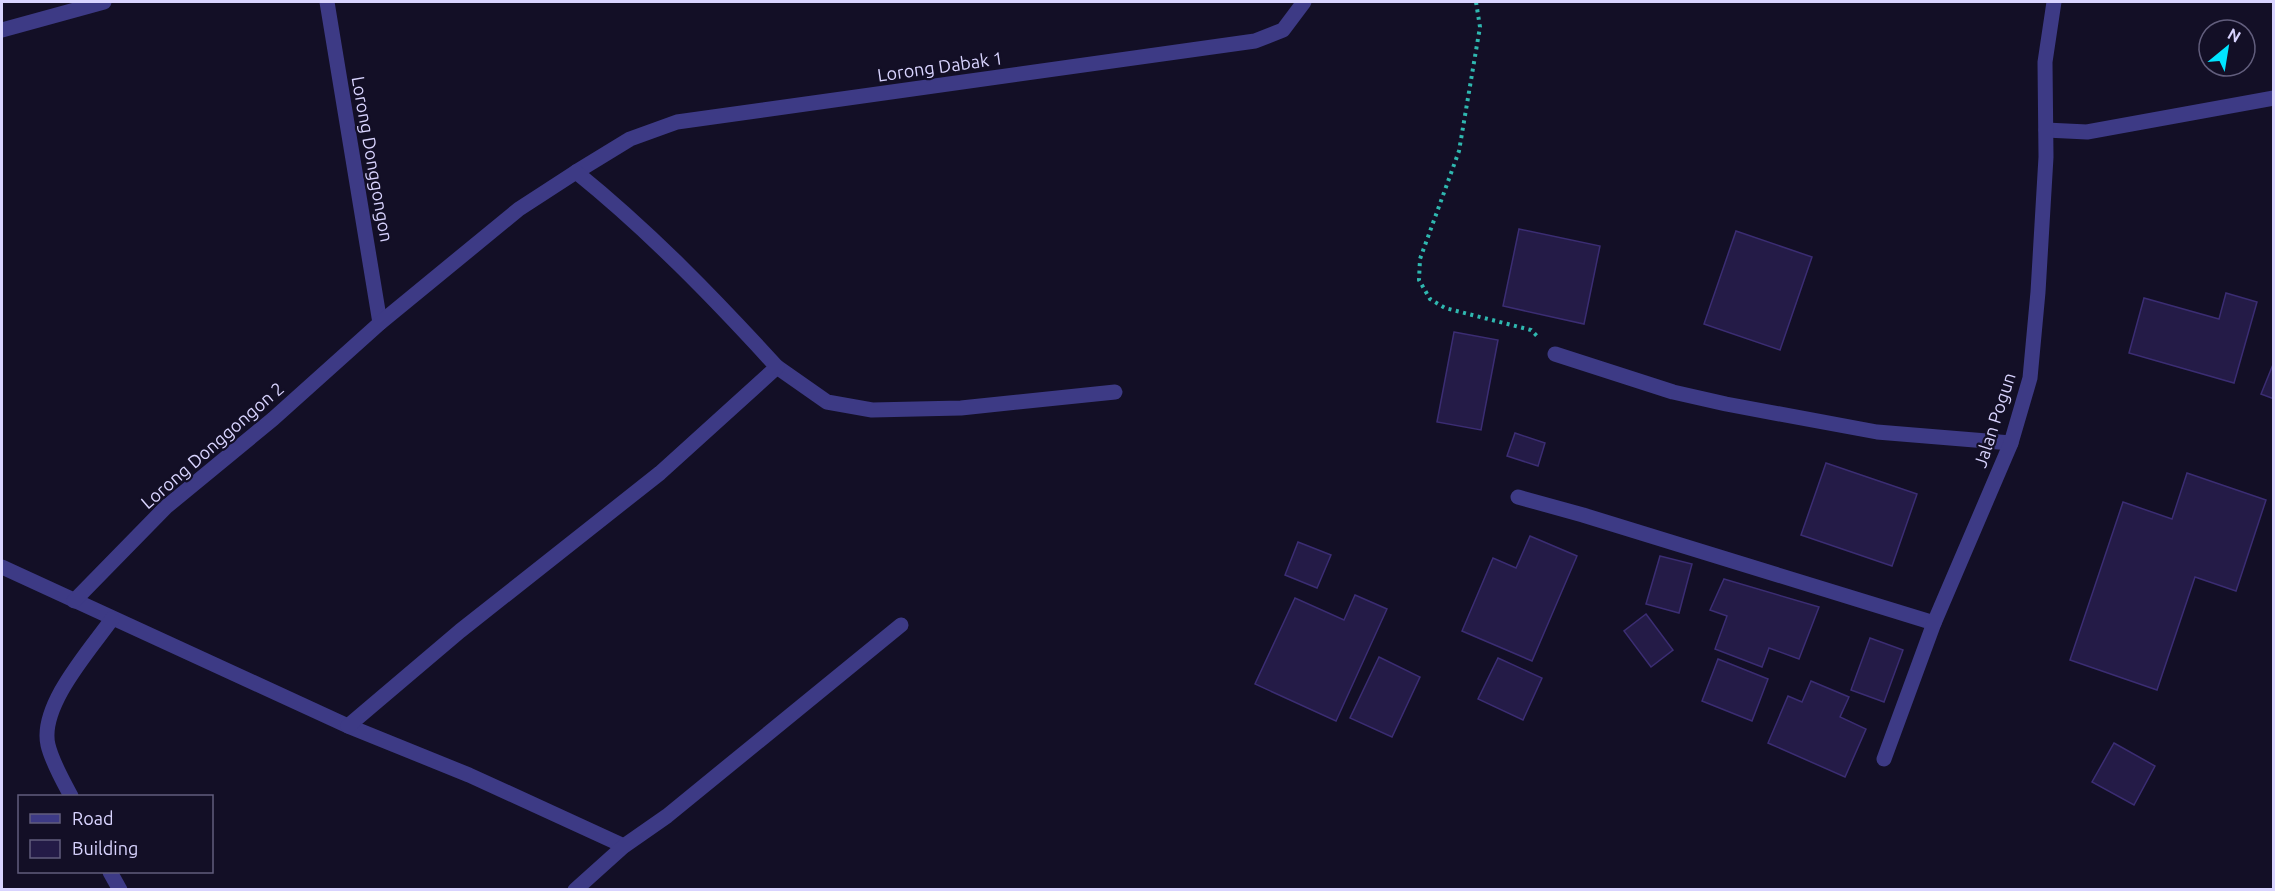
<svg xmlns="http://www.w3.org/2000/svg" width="2275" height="891" font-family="Ubuntu,sans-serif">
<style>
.building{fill:#241b47;stroke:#3b2d73;stroke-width:1.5}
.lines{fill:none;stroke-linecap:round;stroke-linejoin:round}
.path{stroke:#2fb8b0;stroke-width:4;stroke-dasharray:3 4.5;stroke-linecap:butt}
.minor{stroke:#3d3a85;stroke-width:15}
.labels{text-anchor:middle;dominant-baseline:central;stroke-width:4.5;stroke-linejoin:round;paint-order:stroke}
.street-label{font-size:18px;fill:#d9d4ff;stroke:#130f26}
</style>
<rect width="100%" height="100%" fill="#130f26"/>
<!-- building -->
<g class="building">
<polygon points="1519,229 1600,246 1584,324 1503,306"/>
<polygon points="1736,231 1812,257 1780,350 1704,324"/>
<polygon points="2226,293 2257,302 2234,383 2129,353 2144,298 2219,319"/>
<polygon points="1454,332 1498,340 1481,430 1437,422"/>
<polygon points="2274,362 2274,399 2261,394"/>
<polygon points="1515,433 1545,443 1538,466 1507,456"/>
<polygon points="1826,463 1917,494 1892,566 1801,535"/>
<polygon points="2187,473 2266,500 2236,591 2195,577 2157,690 2070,660 2123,502 2172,519"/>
<polygon points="1530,536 1577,556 1532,661 1462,631 1493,558 1516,568"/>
<polygon points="1298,542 1331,555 1317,588 1285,575"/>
<polygon points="1660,556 1692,564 1679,613 1646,604"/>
<polygon points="1724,579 1819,607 1799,659 1769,648 1762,667 1715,649 1727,616 1710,610"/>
<polygon points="1355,595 1387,609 1336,721 1255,684 1295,598 1344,620"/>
<polygon points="1646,614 1673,650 1651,667 1624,631"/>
<polygon points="1870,638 1903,650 1884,702 1851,690"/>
<polygon points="1379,657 1420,677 1392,737 1350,718"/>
<polygon points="1498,658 1542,678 1523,720 1478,699"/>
<polygon points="1718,659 1768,679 1752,721 1702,701"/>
<polygon points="1811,681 1849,697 1840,717 1866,729 1845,777 1768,743 1788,696 1802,702"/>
<polygon points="2114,743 2155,766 2134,805 2092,782"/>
</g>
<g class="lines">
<!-- path -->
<polyline class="path" points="1476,2 1480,27 1459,151 1420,259 1419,280 1430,299 1445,308 1531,330 1539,338"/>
<!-- minor -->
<g class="minor">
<polyline points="327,2 380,323"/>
<polyline points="2,30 104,2"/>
<polyline points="2046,130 2087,132 2274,98"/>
<polyline points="576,172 630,139 677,122 1255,41 1283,30 1304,2"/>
<polyline points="1555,354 1673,392 1726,404 1877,432 2011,443"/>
<polyline points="777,367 827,402 872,410 961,408 1115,392"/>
<polyline points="1518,497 1583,515 1934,623"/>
<polyline points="2,567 348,726 469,775 624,846"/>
<path d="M74,601l92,-94 107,-88 107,-96 139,-114 57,-37c73,59 138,126 201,195l-117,106 -200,158 -112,95"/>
<polyline points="1884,759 1934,623 2011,443 2030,378 2038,292 2046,157 2045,62 2054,2"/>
<path d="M71,796c-8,-15 -19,-34 -23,-51 -9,-39 42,-95 64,-126"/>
<polyline points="110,872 120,890"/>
<polyline points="575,890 624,846 667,816 901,625"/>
</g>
</g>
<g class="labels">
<!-- street labels -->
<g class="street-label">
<text transform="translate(940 66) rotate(-8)">Lorong Dabak 1</text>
<text transform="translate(373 159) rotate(80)">Lorong Donggongon</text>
<text transform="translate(1994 420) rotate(-72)">Jalan Pogun</text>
<text transform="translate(212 445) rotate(-41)">Lorong Donggongon 2</text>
</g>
</g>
<!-- border -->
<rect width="2275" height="891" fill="none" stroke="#d9d4ff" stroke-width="6"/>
<!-- legend -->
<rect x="18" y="795" width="195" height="78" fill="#130f26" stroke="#625e7d" stroke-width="1.5"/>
<rect x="30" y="814" width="30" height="9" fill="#3d3a85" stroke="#625e7d" stroke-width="1.5"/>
<text x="72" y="825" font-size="18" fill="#d9d4ff">Road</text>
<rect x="30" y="840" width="30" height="18" fill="#241b47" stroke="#625e7d" stroke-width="1.5"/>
<text x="72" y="855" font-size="18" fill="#d9d4ff">Building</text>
<!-- north arrow -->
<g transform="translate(2227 48) rotate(30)"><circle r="28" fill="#130f26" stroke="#625e7d" stroke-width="1.5"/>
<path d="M0-4.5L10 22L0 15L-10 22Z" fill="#00e5ff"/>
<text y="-9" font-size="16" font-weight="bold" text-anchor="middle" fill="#d9d4ff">N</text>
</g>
</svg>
